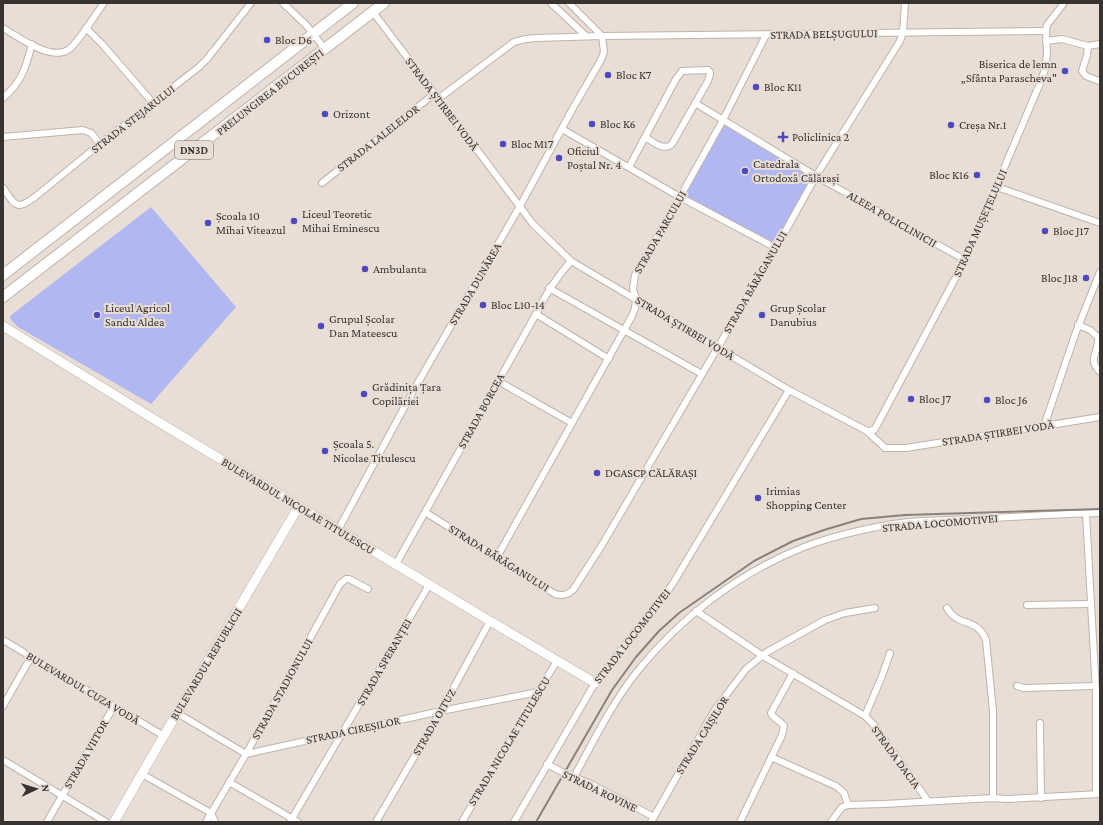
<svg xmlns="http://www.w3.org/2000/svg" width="1103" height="825" font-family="'Crimson Pro',serif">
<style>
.green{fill:#b1b7f0}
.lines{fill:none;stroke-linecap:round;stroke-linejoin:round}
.street-casing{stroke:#beb3aa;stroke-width:8}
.secondary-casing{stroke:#beb3aa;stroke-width:10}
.primary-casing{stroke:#beb3aa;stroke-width:12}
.street{stroke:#fff;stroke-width:6}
.secondary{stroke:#fff;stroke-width:9}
.primary{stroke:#fff;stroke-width:10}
.rail{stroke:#89827c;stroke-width:2}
.poi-dot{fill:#4f49bf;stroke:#e9ded5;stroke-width:1.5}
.labels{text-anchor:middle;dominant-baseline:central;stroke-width:4;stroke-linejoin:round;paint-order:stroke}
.shield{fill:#e9ded5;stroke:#6d6662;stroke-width:1}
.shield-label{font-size:11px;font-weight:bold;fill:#383330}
.street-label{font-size:12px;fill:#383330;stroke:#e9ded5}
.poi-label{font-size:12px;fill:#383330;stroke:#e9ded5;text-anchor:start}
</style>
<rect width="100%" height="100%" fill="#e9ded5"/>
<!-- green -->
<g class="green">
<polygon points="723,120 816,176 776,248 680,197"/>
<polygon points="151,207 236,307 151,404 18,327 11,320 10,316"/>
</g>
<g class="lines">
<defs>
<g id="street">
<polyline points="283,3 307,26 325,49"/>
<polyline points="551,3 586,36"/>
<polyline points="373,12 533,224 571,261 789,390 867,431 885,448 906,448 1100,417"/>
<path d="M3,28c16,9 47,33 65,22 9,-5 28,-37 36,-47"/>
<polyline points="86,28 102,44 153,103"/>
<polyline points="1046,41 1062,39 1088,46 1100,44"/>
<polyline points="1088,46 1087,55 1082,71 1086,76 1099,81"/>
<path d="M3,98c19,-16 23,-31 29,-54"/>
<polyline points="438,99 514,42 526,39 536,38 602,36 569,3"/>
<polyline points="695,103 816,176 965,260"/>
<polyline points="562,129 680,197 776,248"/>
<polyline points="3,137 83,130 91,133 100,144"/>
<path d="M629,167l47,-88 6,-8 26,-1 2,2v2l-2,7 -36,63c-8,8 -20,-3 -27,-7"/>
<polyline points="322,183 434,94"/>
<polyline points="997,187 1100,223"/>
<path d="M3,188c13,18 13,23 32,9l65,-53 99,-77 8,-8 44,-56"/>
<polyline points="549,288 702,374"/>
<polyline points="536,314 609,359"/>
<path d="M1078,325l12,5 8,7c2,15 -12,21 2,35"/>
<polyline points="498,381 572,423"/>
<polyline points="1044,426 1076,332 1100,272"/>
<polyline points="867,431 874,430 877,425 965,260 1041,81 1046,66 1047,51 1046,31 1047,25 1064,3"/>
<path d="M425,512l130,82c8,2 12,1 18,-4l29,-45 174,-297 40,-72 84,-135 3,-9 2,-29"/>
<polyline points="1086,514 1096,692 1096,794"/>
<polyline points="338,530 412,393 520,206 573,108 601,60 604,52 602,36 1046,31"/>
<polyline points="497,557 632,316 635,308 636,299 633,289 635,275 680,197 723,120 766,35"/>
<path d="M396,564l140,-250c10,-21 20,-36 35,-53"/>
<polyline points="1027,605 1091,604"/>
<path d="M947,608c11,20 29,8 39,32l7,71v87"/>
<polyline points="696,611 763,656 865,716 874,725 928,801"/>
<polyline points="3,640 164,736"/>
<polyline points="1017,686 1024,688 1095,686"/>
<polyline points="3,706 31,657"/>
<polyline points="177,713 246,754 441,711 538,692"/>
<polyline points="865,716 882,676 890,653"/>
<polyline points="1040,723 1041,798"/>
<polyline points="771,757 836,786 844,793 848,805"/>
<polyline points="3,760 106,822"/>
<polyline points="547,764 564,773 589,783 654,817"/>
<polyline points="142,774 211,813 215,822"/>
<path d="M574,777c19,-35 37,-72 62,-104 44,-55 102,-100 168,-126 26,-10 56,-17 83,-22 26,-5 59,-5 86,-6 42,-2 85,-5 127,-6"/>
<polyline points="229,782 298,822"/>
<polyline points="47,822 114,706"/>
<polyline points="206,822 246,754 340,584 346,579 349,579 368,589"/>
<polyline points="290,822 429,585"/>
<polyline points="376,822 441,711 490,621"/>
<polyline points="462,822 538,692 557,661"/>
<polyline points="514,822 595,683 672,585 789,390"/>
<polyline points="651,822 714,711 746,669 767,652 825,620 845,613 875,608"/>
<path d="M740,822l42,-87 2,-9c-4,-6 -11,-7 -13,-13l22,-40"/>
<polyline points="831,822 842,807 848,805 884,804 993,798 1007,799 1100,794"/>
</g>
<g id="secondary">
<polyline points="3,326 152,418 490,621 595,683"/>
<polyline points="114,822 177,713 299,506"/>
</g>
<g id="primary">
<polyline points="3,275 353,3"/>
<polyline points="3,297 384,3"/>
</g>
</defs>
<!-- street casing -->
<use href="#street" class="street-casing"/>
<!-- secondary casing -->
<use href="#secondary" class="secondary-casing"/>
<!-- primary casing -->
<use href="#primary" class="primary-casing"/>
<!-- street -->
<use href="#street" class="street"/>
<!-- secondary -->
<use href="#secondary" class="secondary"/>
<!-- primary -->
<use href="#primary" class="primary"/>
<!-- rail -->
<polyline class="rail" points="536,822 612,690 636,657 659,631 679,613 754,561 793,541 824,530 861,519 905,515 1100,509"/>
</g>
<!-- markers -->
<g class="poi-dot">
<circle cx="267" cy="40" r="4"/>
<circle cx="1065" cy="71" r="4"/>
<circle cx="608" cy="75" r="4"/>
<circle cx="756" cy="87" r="4"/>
<circle cx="325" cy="114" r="4"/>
<circle cx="592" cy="124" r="4"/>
<circle cx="951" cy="125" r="4"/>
<path d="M781 131h4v4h4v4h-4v4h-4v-4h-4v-4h4z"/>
<circle cx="503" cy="144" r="4"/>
<circle cx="559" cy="158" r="4"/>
<circle cx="745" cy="171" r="4"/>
<circle cx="977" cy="175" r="4"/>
<circle cx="294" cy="221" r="4"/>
<circle cx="208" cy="223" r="4"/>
<circle cx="1045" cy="231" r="4"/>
<circle cx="365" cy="269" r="4"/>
<circle cx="1086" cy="278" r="4"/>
<circle cx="483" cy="305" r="4"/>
<circle cx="97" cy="315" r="4"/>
<circle cx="762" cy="315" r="4"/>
<circle cx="321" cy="326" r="4"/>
<circle cx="364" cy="394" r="4"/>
<circle cx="911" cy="399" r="4"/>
<circle cx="987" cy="400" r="4"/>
<circle cx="325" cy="451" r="4"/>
<circle cx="597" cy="473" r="4"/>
<circle cx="758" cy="498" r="4"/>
</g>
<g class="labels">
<!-- shield labels -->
<rect class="shield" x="175" y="141" width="38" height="18" rx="3"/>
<g class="shield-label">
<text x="194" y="150">DN3D</text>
</g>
<!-- street labels -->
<g class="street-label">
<text transform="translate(824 34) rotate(-1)">STRADA BELȘUGULUI</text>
<text transform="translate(270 92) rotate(-38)">PRELUNGIREA BUCUREȘTI</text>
<text transform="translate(442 104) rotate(53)">STRADA ȘTIRBEI VODĂ</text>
<text transform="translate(133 119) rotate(-38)">STRADA STEJARULUI</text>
<text transform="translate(378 138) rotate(-38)">STRADA LALELELOR</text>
<text transform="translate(892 219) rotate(30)">ALEEA POLICLINICII</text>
<text transform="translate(980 223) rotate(-66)">STRADA MUȘEȚELULUI</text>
<text transform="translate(660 232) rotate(-60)">STRADA PARCULUI</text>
<text transform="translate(755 282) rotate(-60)">STRADA BĂRĂGANULUI</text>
<text transform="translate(475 284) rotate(-60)">STRADA DUNĂREA</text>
<text transform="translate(685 328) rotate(31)">STRADA ȘTIRBEI VODĂ</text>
<text transform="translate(481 411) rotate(-61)">STRADA BORCEA</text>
<text transform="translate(998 433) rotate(-9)">STRADA ȘTIRBEI VODĂ</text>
<text transform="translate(298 506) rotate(31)">BULEVARDUL NICOLAE TITULESCU</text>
<text transform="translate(940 523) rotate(-5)">STRADA LOCOMOTIVEI</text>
<text transform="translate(499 558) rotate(32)">STRADA BĂRĂGANULUI</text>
<text transform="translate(632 636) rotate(-52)">STRADA LOCOMOTIVEI</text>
<text transform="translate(384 662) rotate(-60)">STRADA SPERANȚEI</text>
<text transform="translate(206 664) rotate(-59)">BULEVARDUL REPUBLICII</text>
<text transform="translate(83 688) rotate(31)">BULEVARDUL CUZA VODĂ</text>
<text transform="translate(282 689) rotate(-61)">STRADA STADIONULUI</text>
<text transform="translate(434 722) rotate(-60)">STRADA OITUZ</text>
<text transform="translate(353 730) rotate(-12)">STRADA CIREȘILOR</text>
<text transform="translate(702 735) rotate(-58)">STRADA CAIȘILOR</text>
<text transform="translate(509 741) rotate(-59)">STRADA NICOLAE TITULESCU</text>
<text transform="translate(86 754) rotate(-60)">STRADA VIITOR</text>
<text transform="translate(896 757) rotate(54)">STRADA DACIA</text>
<text transform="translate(600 791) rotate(26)">STRADA ROVINE</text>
</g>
<!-- poi labels -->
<g class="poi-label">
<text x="275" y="40">Bloc D6</text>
<text x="1057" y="64" text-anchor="end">Biserica de lemn<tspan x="1057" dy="14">„Sfânta Parascheva"</tspan></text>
<text x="616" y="75">Bloc K7</text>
<text x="764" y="87">Bloc K11</text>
<text x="333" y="114">Orizont</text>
<text x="600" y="124">Bloc K6</text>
<text x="959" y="125">Creșa Nr.1</text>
<text x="792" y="137">Policlinica 2</text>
<text x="511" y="144">Bloc M17</text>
<text x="567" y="151">Oficiul<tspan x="567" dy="14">Poștal Nr. 4</tspan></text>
<text x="753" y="164">Catedrala<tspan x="753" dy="14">Ortodoxă Călărași</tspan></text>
<text x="969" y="175" text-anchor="end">Bloc K16</text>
<text x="302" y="214">Liceul Teoretic<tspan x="302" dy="14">Mihai Eminescu</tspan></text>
<text x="216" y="216">Școala 10<tspan x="216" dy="14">Mihai Viteazul</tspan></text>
<text x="1053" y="231">Bloc J17</text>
<text x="373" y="269">Ambulanta</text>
<text x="1078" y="278" text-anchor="end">Bloc J18</text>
<text x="491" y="305">Bloc L10-14</text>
<text x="105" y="308">Liceul Agricol<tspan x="105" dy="14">Sandu Aldea</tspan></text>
<text x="770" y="308">Grup Școlar<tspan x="770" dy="14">Danubius</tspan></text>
<text x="329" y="319">Grupul Școlar<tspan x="329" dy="14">Dan Mateescu</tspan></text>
<text x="372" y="387">Grădinița Țara<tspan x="372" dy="14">Copilăriei</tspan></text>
<text x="919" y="399">Bloc J7</text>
<text x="995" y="400">Bloc J6</text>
<text x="333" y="444">Școala 5.<tspan x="333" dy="14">Nicolae Titulescu</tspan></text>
<text x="605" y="473">DGASCP CĂLĂRAȘI</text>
<text x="766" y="491">Irimias<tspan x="766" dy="14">Shopping Center</tspan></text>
</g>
</g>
<!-- border -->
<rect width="1103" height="825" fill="none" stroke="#383330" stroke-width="8"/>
<!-- north arrow -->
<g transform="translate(36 789) rotate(86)" stroke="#e9ded5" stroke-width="3" paint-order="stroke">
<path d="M0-3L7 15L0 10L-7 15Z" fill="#383330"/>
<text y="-6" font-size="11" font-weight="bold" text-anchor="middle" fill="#383330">N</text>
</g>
</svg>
